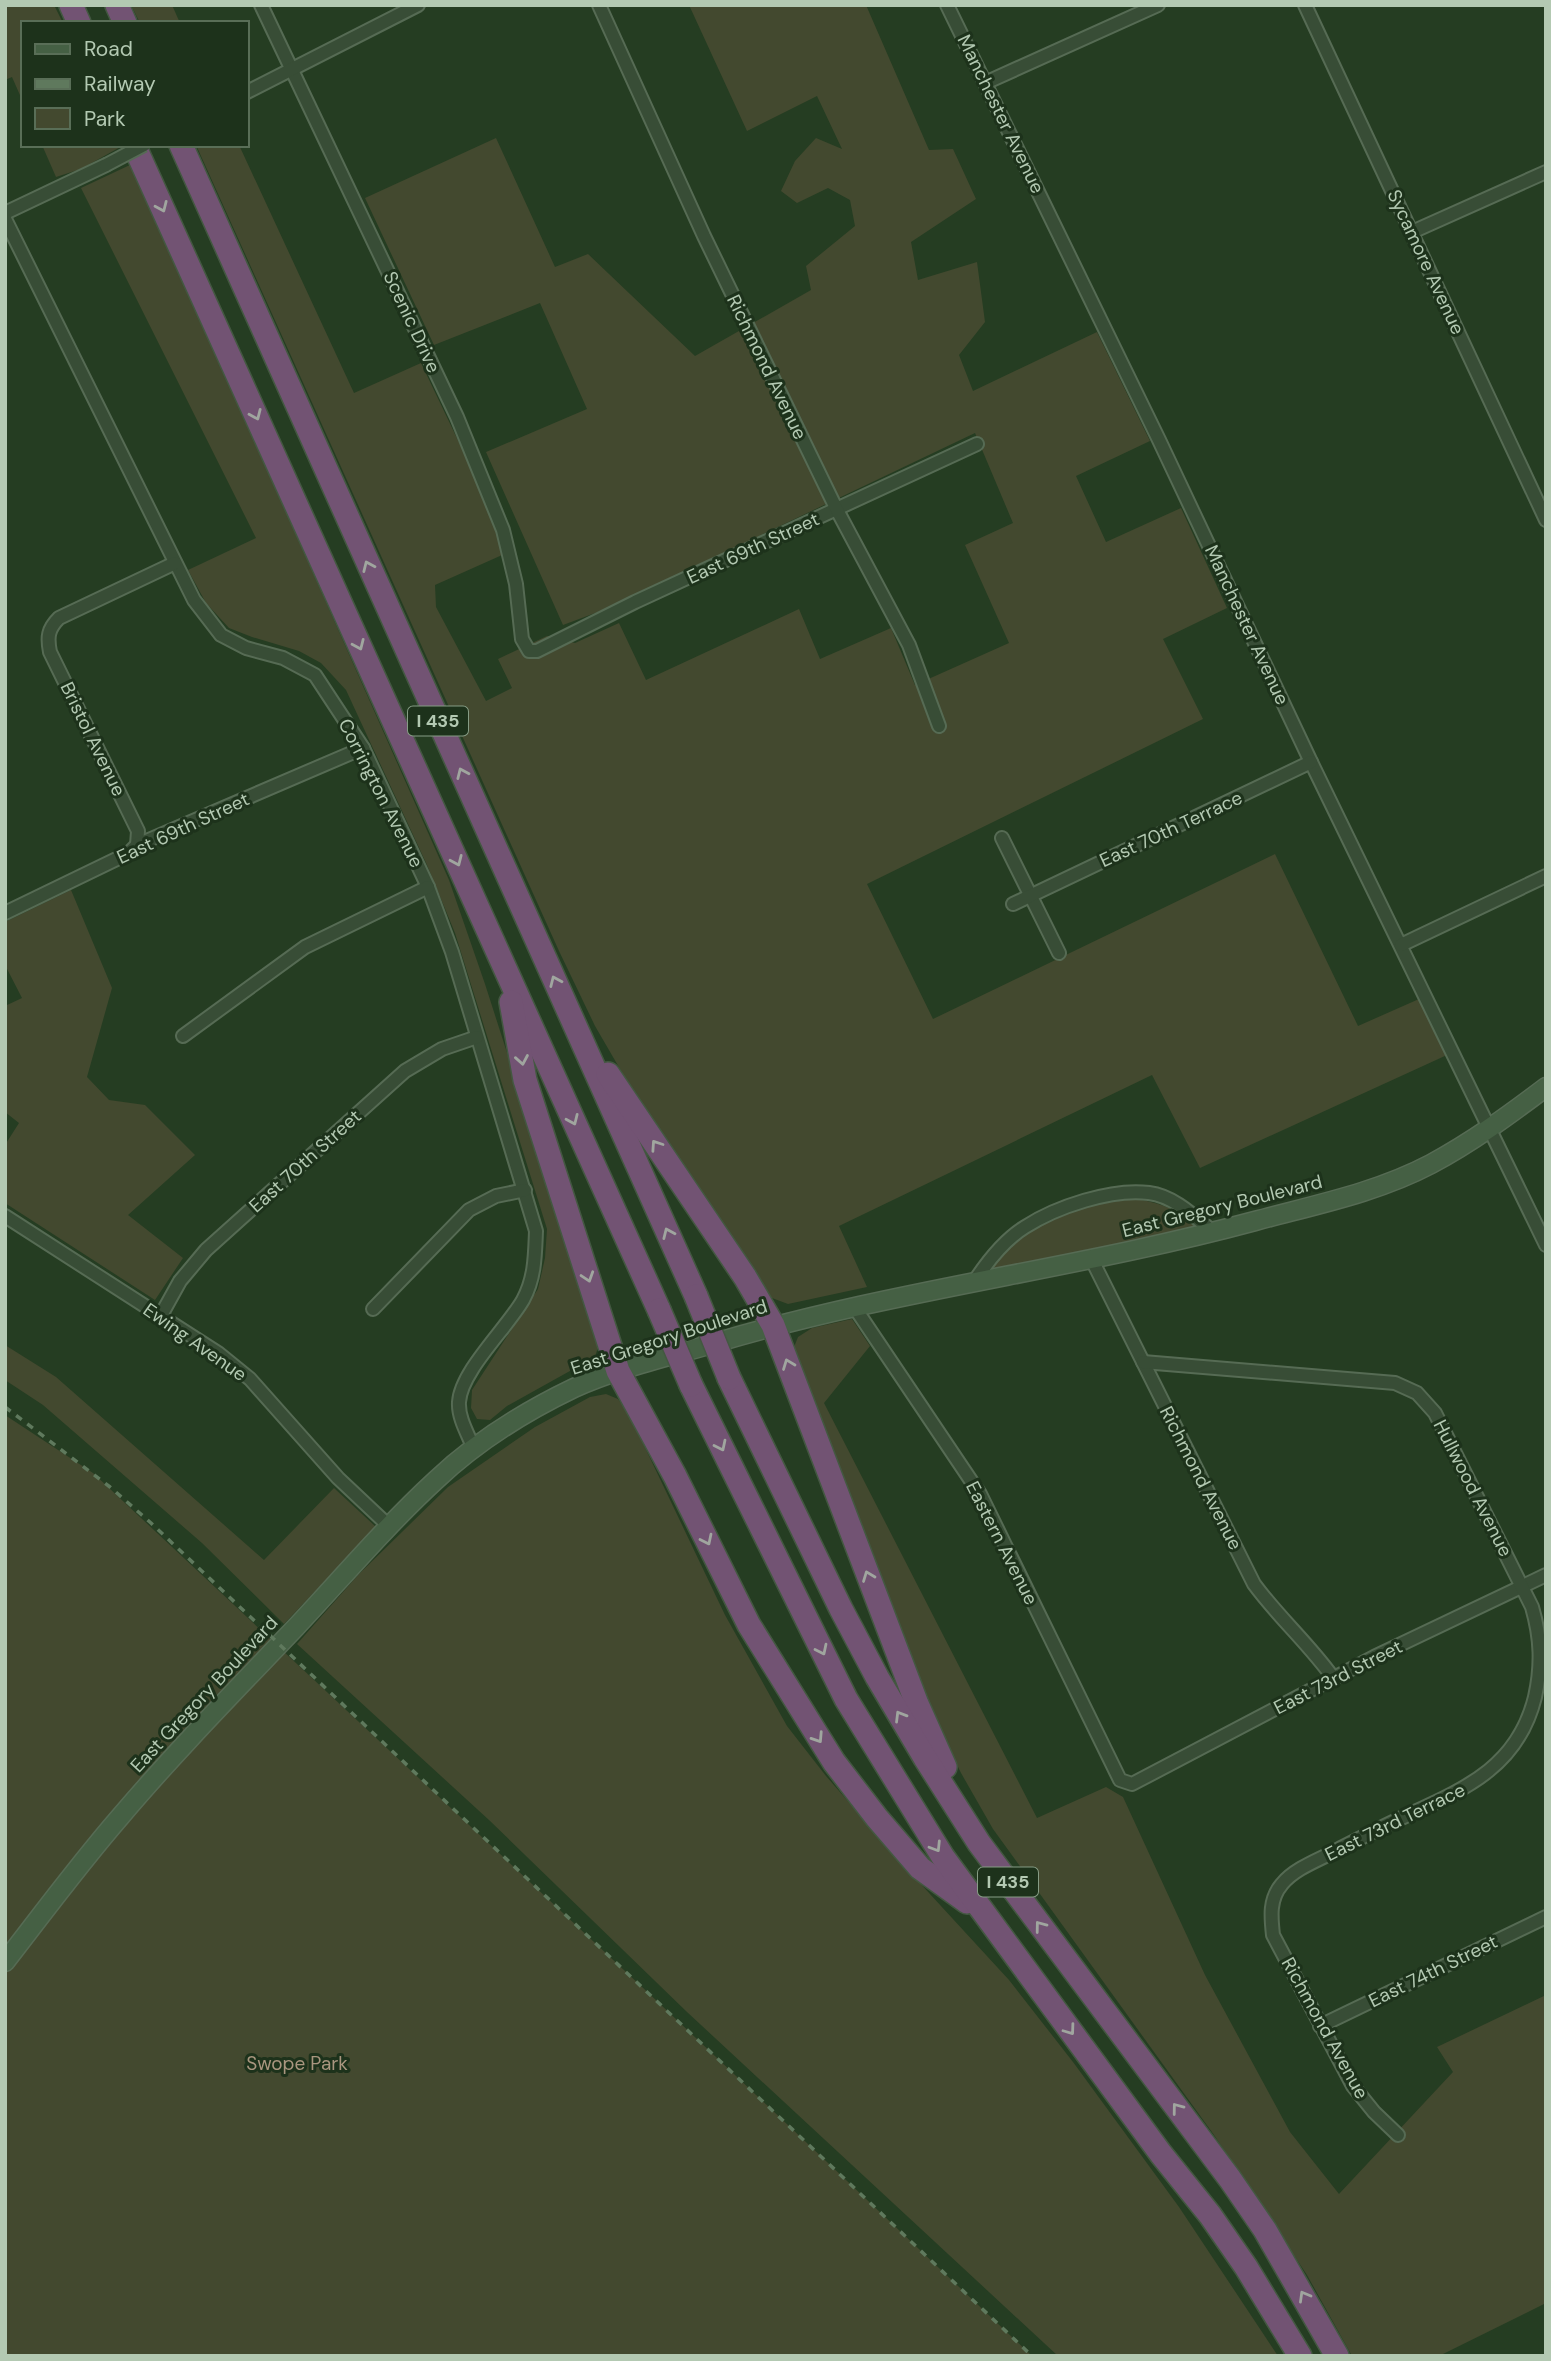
<svg xmlns="http://www.w3.org/2000/svg" width="1551" height="2361" font-family="'DM Sans',sans-serif">
<style>
.green{fill:#43492f}
.lines{fill:none;stroke-linecap:round;stroke-linejoin:round}
.street-casing{stroke:#566b54;stroke-width:16}
.secondary-casing{stroke:#566b54;stroke-width:21}
.highway-casing{stroke:#435841;stroke-width:26}
.street{stroke:#384d36;stroke-width:12}
.secondary{stroke:#456044;stroke-width:18}
.highway{stroke:#725373;stroke-width:23}
.rail{stroke:#5f795d;stroke-width:3.5;stroke-dasharray:7 7;stroke-linecap:butt}
.street-bridge-casing{stroke:#566b54;stroke-width:16;stroke-linecap:butt}
.highway-bridge-casing{stroke:#435841;stroke-width:26;stroke-linecap:butt}
.street-bridge{stroke:#384d36;stroke-width:12}
.highway-bridge{stroke:#725373;stroke-width:23}
.oneway{stroke:#a0a69f}
.labels{text-anchor:middle;dominant-baseline:central;stroke-width:6;stroke-linejoin:round;paint-order:stroke}
.shield{fill:#1d321b;stroke:#869c85;stroke-width:2}
.shield-label{font-size:18px;font-weight:bold;fill:#b3c9b2}
.street-label{font-size:19px;fill:#b3c9b2;stroke:#1d321b}
.park-label{font-size:19px;fill:#a9967f;stroke:#1d321b}
</style>
<rect width="100%" height="100%" fill="#253d22"/>
<!-- green -->
<g class="green">
<polygon points="5,5 54,5 63,23 23,23 23,102 12,77 5,80"/>
<polygon points="131,5 172,5 180,23 140,23"/>
<polygon points="689,5 866,5 929,150 953,149 976,199 911,242 918,280 977,262 985,322 959,355 973,391 1097,332 1150,441 1076,476 1106,542 1181,508 1227,608 1163,639 1203,719 867,884 933,1019 1275,854 1358,1026 1419,999 1447,1055 1200,1168 1152,1075 839,1226 867,1287 788,1304 772,1298 759,1282 631,1088 595,1026 559,951 196,145 239,145 354,393 421,363 511,551 435,585 436,607 486,701 512,688 498,659 547,636 575,643 619,623 646,680 799,609 820,659 891,628 915,685 1009,643 965,545 1013,523 975,433 606,609 563,625 486,452 587,409 540,303 434,345 365,198 496,138 555,267 588,254 695,356 811,290 806,266 855,226 850,200 828,188 797,203 781,191 795,161 816,138 842,149 817,96 747,131"/>
<polygon points="42,145 122,145 122,146 81,169 56,177"/>
<polygon points="132,164 449,880 485,984 594,1324 598,1347 595,1357 507,1406 490,1420 477,1419 471,1408 472,1390 538,1289 545,1258 547,1229 455,933 427,865 346,690 321,663 299,651 252,637 229,628 206,603 188,570 256,538 81,188"/>
<polygon points="71,890 112,988 87,1077 109,1100 145,1105 195,1155 128,1215 183,1258 155,1300 5,1203 5,1145 19,1123 5,1112 5,1006 22,998 5,965 5,922"/>
<path d="M1136,1199c24,4 41,10 59,26l-3,6 -203,40c8,-10 16,-20 25,-29 30,-27 83,-40 122,-43z"/>
<polygon points="852,1319 870,1346 824,1403 1037,1818 1106,1787 1123,1797 1205,1975 1290,2132 1339,2194 1453,2072 1437,2047 1546,1995 1546,2303 1439,2356 1352,2356 1307,2275 1214,2135 993,1829 961,1773 915,1680 792,1352 798,1337 812,1328"/>
<polygon points="5,1345 56,1377 264,1560 334,1488 376,1527 284,1624 202,1543 43,1405 5,1380"/>
<polygon points="606,1394 618,1399 629,1414 725,1615 787,1726 826,1776 907,1869 1009,1980 1073,2062 1179,2207 1278,2356 1058,2356 687,2012 489,1820 297,1644 359,1574 448,1487 535,1427 590,1397"/>
<polygon points="5,1415 93,1473 641,1986 1032,2356 5,2356"/>
</g>
<g class="lines">
<defs>
<g id="street">
<polyline points="261,5 457,417 503,530 516,584 522,639 529,651 537,651 635,602 977,444"/>
<polyline points="599,5 704,236 837,510 909,645 939,726"/>
<polyline points="947,5 1159,440 1311,762 1546,1245"/>
<polyline points="1305,5 1546,520"/>
<polyline points="985,83 1158,5"/>
<polyline points="247,92 418,5"/>
<polyline points="5,213 106,165"/>
<path d="M5,219l189,381 27,35 25,13 37,10 32,17 48,73 65,139 24,65 84,279c-1,25 -1,47 -13,69 -16,28 -62,71 -64,102 -1,16 9,32 15,47"/>
<polyline points="1412,232 1546,172"/>
<polyline points="1002,838 1059,953"/>
<path d="M137,845l1,-14 -88,-179c-3,-15 -2,-23 9,-34l116,-55"/>
<polyline points="1013,904 1311,762"/>
<polyline points="5,913 129,853 137,845 363,748"/>
<polyline points="1401,945 1546,876"/>
<polyline points="183,1036 305,947 428,887"/>
<polyline points="5,1216 218,1353 250,1379 338,1478 390,1527"/>
<path d="M1092,1260l162,324c25,34 56,61 80,95"/>
<path d="M974,1282c13,-20 30,-42 51,-55 31,-20 87,-39 124,-34 25,3 46,24 64,39"/>
<polyline points="855,1308 980,1494 1120,1780 1132,1784 1374,1657 1546,1575"/>
<polyline points="373,1309 469,1210 496,1196 525,1190"/>
<polyline points="160,1317 180,1281 206,1250 405,1071 442,1049 477,1037"/>
<path d="M1143,1362l252,21 22,10 18,20 97,194c9,31 10,58 3,90 -17,69 -68,91 -127,118 -23,10 -45,22 -67,33 -19,11 -45,19 -59,36 -13,15 -11,33 -9,51l80,151 21,26 24,23"/>
<polyline points="1320,2026 1546,1917"/>
</g>
<path id="secondary" d="M5,1962c38,-49 75,-99 115,-145 56,-66 116,-127 176,-190 46,-49 90,-101 140,-147 40,-38 88,-68 138,-92 44,-20 94,-31 141,-45 177,-53 362,-74 540,-122 59,-16 121,-28 176,-57 41,-22 78,-49 115,-77"/>
<g id="highway">
<polyline points="71,5 79,23"/>
<polyline points="117,5 125,23"/>
<polyline points="134,145 659,1310"/>
<polyline points="181,145 696,1296"/>
<polyline points="511,1002 525,1080 618,1371 675,1476 749,1625 834,1762 877,1818 920,1868 967,1902"/>
<polyline points="608,1074 745,1277 773,1325 917,1704 945,1767"/>
<polyline points="729,1378 841,1609 877,1677 925,1758 979,1843 1230,2179 1265,2230 1337,2356"/>
<polyline points="691,1385 846,1699 943,1857 1161,2154 1210,2215 1246,2267 1300,2356"/>
</g>
</defs>
<!-- street casing -->
<use href="#street" class="street-casing"/>
<!-- secondary casing -->
<use href="#secondary" class="secondary-casing"/>
<!-- highway casing -->
<use href="#highway" class="highway-casing"/>
<!-- street -->
<use href="#street" class="street"/>
<!-- secondary -->
<use href="#secondary" class="secondary"/>
<!-- highway -->
<use href="#highway" class="highway"/>
<!-- rail -->
<polyline class="rail" points="5,1407 110,1487 151,1523 1032,2356"/>
<defs>
<polyline id="street-bridge" points="106,165 144,145"/>
<g id="highway-bridge">
<polyline points="696,1296 729,1378"/>
<polyline points="659,1310 691,1385"/>
</g>
</defs>
<!-- street-bridge casing -->
<use href="#street-bridge" class="street-bridge-casing"/>
<!-- highway-bridge casing -->
<use href="#highway-bridge" class="highway-bridge-casing"/>
<!-- street-bridge -->
<use href="#street-bridge" class="street-bridge"/>
<!-- highway-bridge -->
<use href="#highway-bridge" class="highway-bridge"/>
</g>
<!-- one-way arrows -->
<defs><path id="oneway-chevron" d="M-2-3.5L2.5 0L-2 3.5" fill="none" stroke-width="1.6" stroke-linecap="round" stroke-linejoin="round" transform="scale(1.75)"/></defs>
<g class="oneway">
<use href="#oneway-chevron" transform="translate(162 207) rotate(66)"/>
<use href="#oneway-chevron" transform="translate(256 415) rotate(66)"/>
<use href="#oneway-chevron" transform="translate(368 566) rotate(-114)"/>
<use href="#oneway-chevron" transform="translate(359 645) rotate(66)"/>
<use href="#oneway-chevron" transform="translate(462 773) rotate(-114)"/>
<use href="#oneway-chevron" transform="translate(457 861) rotate(66)"/>
<use href="#oneway-chevron" transform="translate(555 981) rotate(-114)"/>
<use href="#oneway-chevron" transform="translate(522 1060) rotate(80)"/>
<use href="#oneway-chevron" transform="translate(573 1120) rotate(66)"/>
<use href="#oneway-chevron" transform="translate(656 1145) rotate(-124)"/>
<use href="#oneway-chevron" transform="translate(668 1233) rotate(-114)"/>
<use href="#oneway-chevron" transform="translate(588 1277) rotate(72)"/>
<use href="#oneway-chevron" transform="translate(788 1364) rotate(-111)"/>
<use href="#oneway-chevron" transform="translate(721 1446) rotate(64)"/>
<use href="#oneway-chevron" transform="translate(707 1540) rotate(64)"/>
<use href="#oneway-chevron" transform="translate(868 1576) rotate(-111)"/>
<use href="#oneway-chevron" transform="translate(822 1650) rotate(64)"/>
<use href="#oneway-chevron" transform="translate(900 1716) rotate(-121)"/>
<use href="#oneway-chevron" transform="translate(818 1738) rotate(57)"/>
<use href="#oneway-chevron" transform="translate(936 1847) rotate(58)"/>
<use href="#oneway-chevron" transform="translate(1040 1926) rotate(-127)"/>
<use href="#oneway-chevron" transform="translate(1070 2030) rotate(54)"/>
<use href="#oneway-chevron" transform="translate(1177 2108) rotate(-127)"/>
<use href="#oneway-chevron" transform="translate(1304 2296) rotate(-120)"/>
</g>
<g class="labels">
<!-- shield labels -->
<g class="shield">
<rect x="408" y="706.5" width="60" height="29" rx="5"/>
<rect x="978" y="1867.5" width="60" height="29" rx="5"/>
</g>
<g class="shield-label">
<text x="438" y="721">I 435</text>
<text x="1008" y="1882">I 435</text>
</g>
<!-- street labels -->
<g class="street-label">
<text transform="translate(1001 114) rotate(64)">Manchester Avenue</text>
<text transform="translate(1426 262) rotate(65)">Sycamore Avenue</text>
<text transform="translate(412 322) rotate(65)">Scenic Drive</text>
<text transform="translate(767 367) rotate(64)">Richmond Avenue</text>
<text transform="translate(753 548) rotate(-25)">East 69th Street</text>
<text transform="translate(1247 625) rotate(65)">Manchester Avenue</text>
<text transform="translate(93 739) rotate(64)">Bristol Avenue</text>
<text transform="translate(381 793) rotate(63)">Corrington Avenue</text>
<text transform="translate(183 828) rotate(-25)">East 69th Street</text>
<text transform="translate(1171 829) rotate(-25)">East 70th Terrace</text>
<text transform="translate(305 1161) rotate(-42)">East 70th Street</text>
<text transform="translate(1222 1206) rotate(-14)">East Gregory Boulevard</text>
<text transform="translate(669 1337) rotate(-18)">East Gregory Boulevard</text>
<text transform="translate(195 1342) rotate(35)">Ewing Avenue</text>
<text transform="translate(1201 1478) rotate(63)">Richmond Avenue</text>
<text transform="translate(1473 1488) rotate(63)">Hullwood Avenue</text>
<text transform="translate(1002 1543) rotate(63)">Eastern Avenue</text>
<text transform="translate(1338 1677) rotate(-27)">East 73rd Street</text>
<text transform="translate(204 1694) rotate(-47)">East Gregory Boulevard</text>
<text transform="translate(1395 1822) rotate(-26)">East 73rd Terrace</text>
<text transform="translate(1433 1971) rotate(-26)">East 74th Street</text>
<text transform="translate(1325 2028) rotate(61)">Richmond Avenue</text>
</g>
<!-- park labels -->
<g class="park-label">
<text x="297" y="2063">Swope Park</text>
</g>
</g>
<!-- border -->
<rect width="1551" height="2361" fill="none" stroke="#b3c9b2" stroke-width="14"/>
<!-- legend -->
<rect x="21" y="21" width="228" height="126" fill="#1d321b" stroke="#596e57" stroke-width="2"/>
<rect x="35" y="44" width="35" height="10" fill="#456044" stroke="#596e57" stroke-width="2"/>
<text x="84" y="56" font-size="21" fill="#b3c9b2">Road</text>
<rect x="35" y="79" width="35" height="10" fill="#5f795d" stroke="#596e57" stroke-width="2"/>
<text x="84" y="91" font-size="21" fill="#b3c9b2">Railway</text>
<rect x="35" y="108" width="35" height="21" fill="#43492f" stroke="#596e57" stroke-width="2"/>
<text x="84" y="126" font-size="21" fill="#b3c9b2">Park</text>
</svg>
